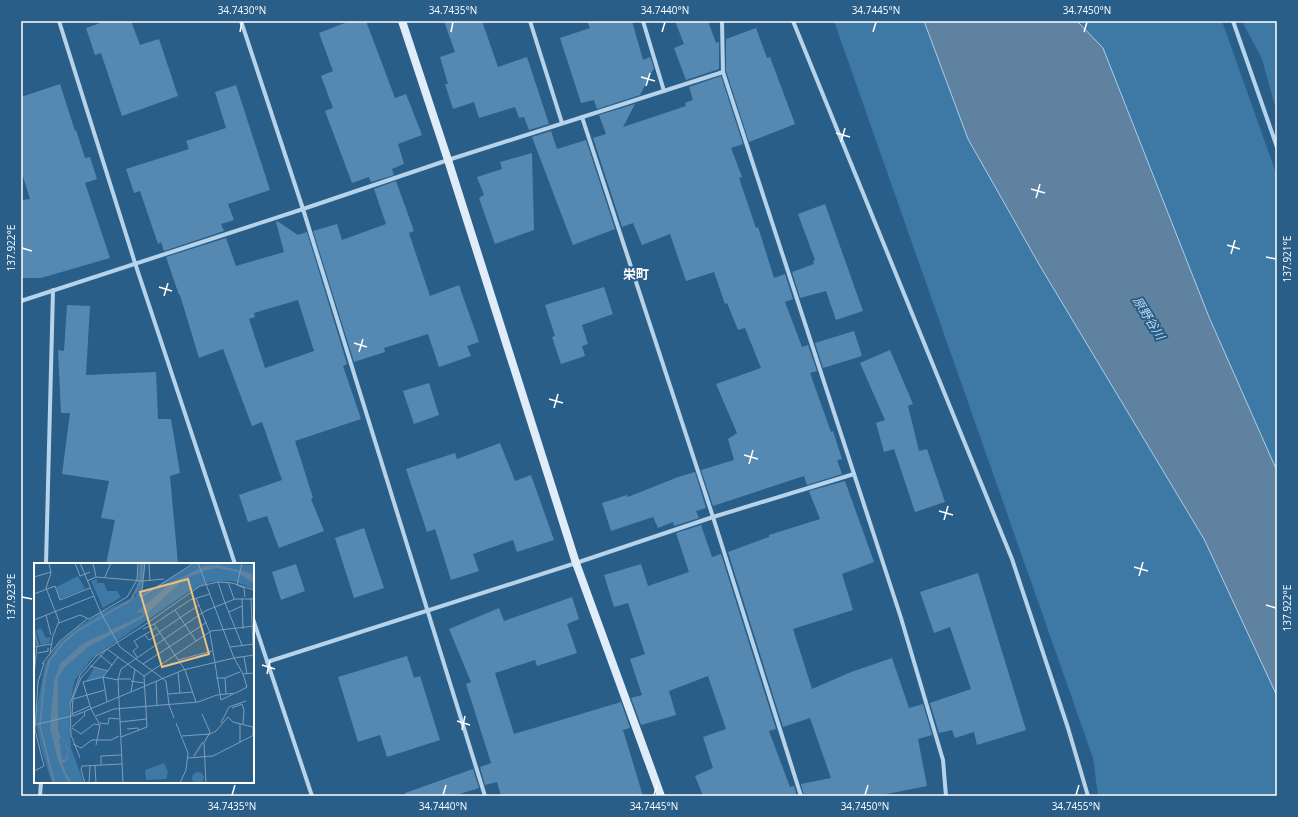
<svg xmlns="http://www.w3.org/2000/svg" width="1298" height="817" font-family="'Open Sans','Noto Sans JP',sans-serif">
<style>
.green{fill:#3e78a5}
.water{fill:#5e829f;stroke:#abcfe9}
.building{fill:#5689b2;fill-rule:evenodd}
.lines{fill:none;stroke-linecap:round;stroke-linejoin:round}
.street{stroke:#b6d3e9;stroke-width:4}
.secondary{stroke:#e0edf8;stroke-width:8}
.ticks{fill:none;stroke:#fff;stroke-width:1.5}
.labels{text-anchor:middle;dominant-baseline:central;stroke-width:4;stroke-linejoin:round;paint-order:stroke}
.water-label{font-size:12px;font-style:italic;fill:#c2dcf0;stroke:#295e89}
.quarter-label{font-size:13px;font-weight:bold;fill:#fff;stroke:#295e89}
.inset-river{fill:none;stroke:#5e829f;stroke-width:2}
.inset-road{fill:none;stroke:#7f9eb8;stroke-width:1}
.view{fill:#f0c17d;fill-opacity:0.15;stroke:#f0c17d;stroke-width:2}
.inset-edge{fill:none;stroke:#fff;stroke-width:2}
.neatline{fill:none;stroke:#fff;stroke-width:1.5}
.ticks-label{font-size:10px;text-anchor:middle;fill:#fff}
</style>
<rect width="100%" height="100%" fill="#295e89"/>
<!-- green -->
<g class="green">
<polygon points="834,21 1222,21 1277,176 1277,796 1098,796 1093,758"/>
<polygon points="1242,21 1277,21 1277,113 1262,59"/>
</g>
<!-- water -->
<polygon class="water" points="924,21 1077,21 1103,48 1209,317 1277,471 1277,696 1204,539 1040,266 968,139"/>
<!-- building -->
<g class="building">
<polygon points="106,21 131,21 140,45 159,39 178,96 122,116 101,53 95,55 86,28"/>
<polygon points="350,21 366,21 395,98 406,94 422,135 398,144 404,164 392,169 394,175 371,182 369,177 352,183 325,111 333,108 321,76 333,71 319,33"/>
<polygon points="444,21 482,21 498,67 527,57 549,124 529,130 524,117 519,118 515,107 479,118 474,102 453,109 445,84 448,84 440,57 455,52"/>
<polygon points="587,21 632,21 643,60 650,57 654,68 640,95 597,109 594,100 581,103 560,38 590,28"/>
<polygon points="675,21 708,21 716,43 719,42 719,69 686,80 674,48 684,44"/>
<polygon points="756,28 767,58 770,57 795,124 749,142 726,71 726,39"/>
<polygon points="721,76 743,144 731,148 742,177 739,178 756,228 758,227 774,278 785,274 793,299 785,302 802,347 808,345 817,371 810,373 831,432 833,431 842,459 837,460 842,474 807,485 804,476 713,506 701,470 734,460 728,439 737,433 716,384 761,368 745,328 738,330 727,303 725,304 714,272 686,281 670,234 642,245 633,223 622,227 593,138 606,134 599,115 635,104 623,127 686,106 685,103 693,100 689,87"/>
<polygon points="60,84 75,131 76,130 85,158 90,157 97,179 85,183 110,258 41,278 21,278 21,200 30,199 21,170 21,97"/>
<polygon points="236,85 270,190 228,204 234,220 221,224 224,231 164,251 161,242 158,244 140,191 134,193 126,169 189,149 186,141 226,128 215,92"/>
<polygon points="551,131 557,149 586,140 615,229 573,245 532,137"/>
<polygon points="532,153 534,230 495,244 479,198 484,195 477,177 502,169 500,162"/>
<polygon points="396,181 414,231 409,233 430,296 459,285 479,342 467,346 471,356 439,367 428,334 384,348 385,352 354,362 313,231 337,224 342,240 386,224 374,189"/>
<polygon points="825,204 863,311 836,320 826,291 800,298 792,272 814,264 813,261 815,260 798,214"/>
<path d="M277,221l21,14 9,-3 40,132 -4,2 18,53 -66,22 18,57 -2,1 13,32 -45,17 -12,-32 -19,6 -9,-27 43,-15 -20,-58 -10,4 -29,-77 -24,9 -19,-63h-1l-13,-38 60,-19 10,28 48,-14 -8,-30zM298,300l16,51 -49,17 -16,-49 6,-2 -1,-4z"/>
<polygon points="604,287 613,314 582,325 588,344 582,346 585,356 561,364 552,337 555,336 545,305"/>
<polygon points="67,305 90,306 86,375 156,372 158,419 171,419 180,473 170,476 178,564 106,564 115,520 101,518 109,481 62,474 70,413 61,413 58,350 64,351"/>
<polygon points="854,331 862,356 823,368 815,343"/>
<polygon points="890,350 913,404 908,406 919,451 927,449 945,502 915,512 894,449 884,452 876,423 885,420 860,363"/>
<polygon points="429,383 439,415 414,424 403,391"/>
<polygon points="500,443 515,481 531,475 554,540 517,552 513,540 473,554 479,571 451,580 435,529 427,532 406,469 455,453 457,459"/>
<polygon points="695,472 706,508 696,511 699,518 674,526 673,522 658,528 653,517 611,531 602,503 627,495 628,497 678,477"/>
<polygon points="845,481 874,562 842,574 853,610 793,629 812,689 851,672 892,658 909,708 923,704 932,735 918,739 927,786 877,796 804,796 801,784 831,778 810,718 783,727 728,552 769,537 769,535 820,519 809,491"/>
<polygon points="701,525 712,557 721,554 776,729 769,731 790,787 794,786 797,796 703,796 695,776 713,768 703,737 726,729 708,676 669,691 676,715 641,725 631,698 642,695 630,659 645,654 628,603 614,607 604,575 641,564 648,586 689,572 676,533"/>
<polygon points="364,528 384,588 354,598 335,538"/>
<polygon points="296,564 305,591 281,600 272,572"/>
<polygon points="978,573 1026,730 977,745 974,732 955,738 952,730 939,733 930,703 971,689 950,627 934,633 920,592"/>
<polygon points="572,597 579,619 567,624 577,653 537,666 535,660 495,673 514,734 621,702 630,728 623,730 643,796 501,796 497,782 485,785 480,767 491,763 466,684 471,682 449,629 499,608 504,621"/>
<polygon points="407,656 414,678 420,676 440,740 387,757 380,735 358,742 338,677"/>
<polygon points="473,769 479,788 453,796 405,796 405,793"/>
</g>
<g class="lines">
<!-- street -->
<g class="street">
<polyline points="59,21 135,263 235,564"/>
<polyline points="241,21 303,209 485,796"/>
<polyline points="530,21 562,123"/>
<polyline points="643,21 664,91"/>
<polyline points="722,21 723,72 901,618 943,760 946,796"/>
<polyline points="793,21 1012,559 1068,728 1088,796"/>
<polyline points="1233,21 1277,147"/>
<polyline points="582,117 713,517 801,796"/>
<polyline points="21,301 303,209 448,160 723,72"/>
<polyline points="46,564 53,290"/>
<polyline points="253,619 312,796"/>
<polyline points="267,662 576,563 713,517 854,474"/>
<polyline points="40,796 41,782"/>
</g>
<!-- secondary -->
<polyline class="secondary" points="402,21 448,160 576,563 661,796"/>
</g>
<!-- ticks -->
<path class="ticks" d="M240,32l2,-10M451,32l2,-10M662,32l3,-10M873,32l3,-10M1084,32l3,-10M641,77l14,4M646,86l4,-13M836,133l14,4M841,142l4,-14M1031,189l14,4M1036,198l4,-14M1227,245l13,4M22,248l10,3M1231,254l4,-14M1266,257l10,2M159,287l13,4M164,296l4,-13M354,343l13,4M359,352l4,-13M549,399l14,4M554,408l4,-14M744,455l14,4M749,464l4,-14M939,511l14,4M944,520l4,-14M1134,567l14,4M1139,576l4,-14M22,597l10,2M1266,605l10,3M262,665l13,4M267,674l3,-13M457,721l13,4M462,730l3,-14M232,795l3,-10M443,795l3,-10M654,795l3,-10M865,795l3,-10M1076,795l3,-10"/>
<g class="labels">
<!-- water labels -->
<g class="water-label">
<text transform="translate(1149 318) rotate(58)">原野谷川</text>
</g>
<!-- quarter labels -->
<g class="quarter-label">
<text x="636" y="274">栄町</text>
</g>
</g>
<!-- overview -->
<g transform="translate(34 563)">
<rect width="220" height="220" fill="#295e89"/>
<path d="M105,0h6l-2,28 7,-3v2l46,-27 58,2v24l-21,-8 -23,1 -22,10 -96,66 -17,22 -6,29 2,39 13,35h-32l-11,-35 -6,-30 10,-54 14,-21 19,-16 24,-15 34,-16zM44,13l7,13 -25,10 -4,-12zM63,16v4h7l3,8h10l4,6 -18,11 -12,-27zM7,65l5,10 5,-1 -2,6 -8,2 -5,-15zM60,105l12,3 -3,6 -17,4zM130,200l4,9 -2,7 -20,1 -1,-10zM158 215a6 6 0 1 1 12 0a6 6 0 1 1-12 0Z" fill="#3e78a5"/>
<path d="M184,2l36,9v10l-17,-12 -20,-4 -10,2 -24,10 -42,39 -53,28 -23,20 -7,11v54l11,18 -2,10 -5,4 9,19h-3l-10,-23 -8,-32 4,-47 6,-17 22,-20 61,-29 -2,-3 -7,2 40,-33 30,-15zM25,174l5,4 4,10 -2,8 -4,1z" fill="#5e829f" fill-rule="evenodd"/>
<path class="inset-river" d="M0,66l4,17M160,193l9,-14M20,220l-14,-57 4,-44 5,-21 14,-18 14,-12 54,-31 10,-19 1,-18"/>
<path class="inset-road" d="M15,0l2,10 -5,15 13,33 -6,15 -3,17M41,0l5,13 10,-4M46,0l21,50 19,34 46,34 3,24 5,13M59,0l3,14M96,0h20M111,0l-3,26 -3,6 2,2 53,-34M164,0l36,95 9,16M208,0l-5,22 7,3 1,9M115,1l1,17M0,14l17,-5M71,14l6,-14M53,18l9,-4 47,4 21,-2M184,19l7,21M194,19l6,17M0,31l21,-8 5,14 30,-12M162,35l14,35 11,67 12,-6M208,35l1,31M217,35l3,72M191,40l17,42M141,47l21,31M195,49l13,-6M12,52l5,20M0,57l60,-24M25,60l21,-8 9,4 38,-22 10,-17 1,-17M120,61l31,46 11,32M109,66l11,-5 36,-24 20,-6M125,69l40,-27M0,71l1,13M111,72l4,5 11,-7M0,84l17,-3M196,84l24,-3M4,90l10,-2v-3M66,92l12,10M103,94l-4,-6 5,-4 -4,-6 22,-13M210,94l3,17M200,95l20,-3M144,97l34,-9M8,101l18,-23 27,-22M109,101l64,-42M56,103l18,5M144,109l2,21M0,112l3,-29M110,113l67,-45 43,-5M182,115h9l15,-6M191,115l1,16M84,116h13M97,118l13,2M122,118l1,25M49,119l8,27 9,16 -4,20M49,119l20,-5 15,3M97,129l4,-23M134,131l25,-2M39,136l32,-9M73,139l-4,-25 15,-20M198,145l10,-4 2,6 -1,14M38,151l18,-8M168,151l8,18 -6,11 2,40M38,152l1,-17 8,-20 26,-29 37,27M62,153l18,-7 84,-7 19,-7 19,-2 11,-6 -4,-13 11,-1M86,159l26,-3M66,160l8,1 1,-6 10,1M142,160l12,30 -2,17 -6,13M187,160l8,-16 17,-6M206,161v18M0,162l42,-10 107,-45 51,-12M38,164l13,-12 -1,-3M38,165l9,6 13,-10 6,1M93,166l11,-1 1,2M174,172l8,-4 12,-14 5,5 20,5v8M148,173l27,-2M87,174l26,-10 -3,-51M39,181l8,4 11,-8h19l8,-4M46,195l-9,-23 -1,-31 10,-29 16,-19 47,-30 57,-40 18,-4 14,1 22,7M154,195l25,-2 41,-21M61,202l1,18M67,202v-9l20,-1M0,208l10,-5 -9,-36 3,-48 6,-19M51,220l-4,-13 1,-4 40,-2M55,220l1,-17M89,220l-5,-104 3,-10 84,-58 30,-12h19"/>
<path class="view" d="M154,16l21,75 -47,13 -22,-75z"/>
<rect width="220" height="220" class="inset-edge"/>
</g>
<!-- border -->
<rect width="1298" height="817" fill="none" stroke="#295e89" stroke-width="44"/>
<rect x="22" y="22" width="1254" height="773" class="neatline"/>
<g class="ticks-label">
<text x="242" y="14">34.7430°N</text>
<text x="453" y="14">34.7435°N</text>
<text x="665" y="14">34.7440°N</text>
<text x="876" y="14">34.7445°N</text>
<text x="1087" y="14">34.7450°N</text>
<text transform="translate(11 248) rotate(-90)" y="4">137.922°E</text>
<text transform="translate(1287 259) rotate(-90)" y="4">137.921°E</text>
<text transform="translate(11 597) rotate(-90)" y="4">137.923°E</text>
<text transform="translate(1287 608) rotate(-90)" y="4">137.922°E</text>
<text x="232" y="810">34.7435°N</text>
<text x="443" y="810">34.7440°N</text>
<text x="654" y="810">34.7445°N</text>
<text x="865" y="810">34.7450°N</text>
<text x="1076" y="810">34.7455°N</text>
</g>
</svg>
